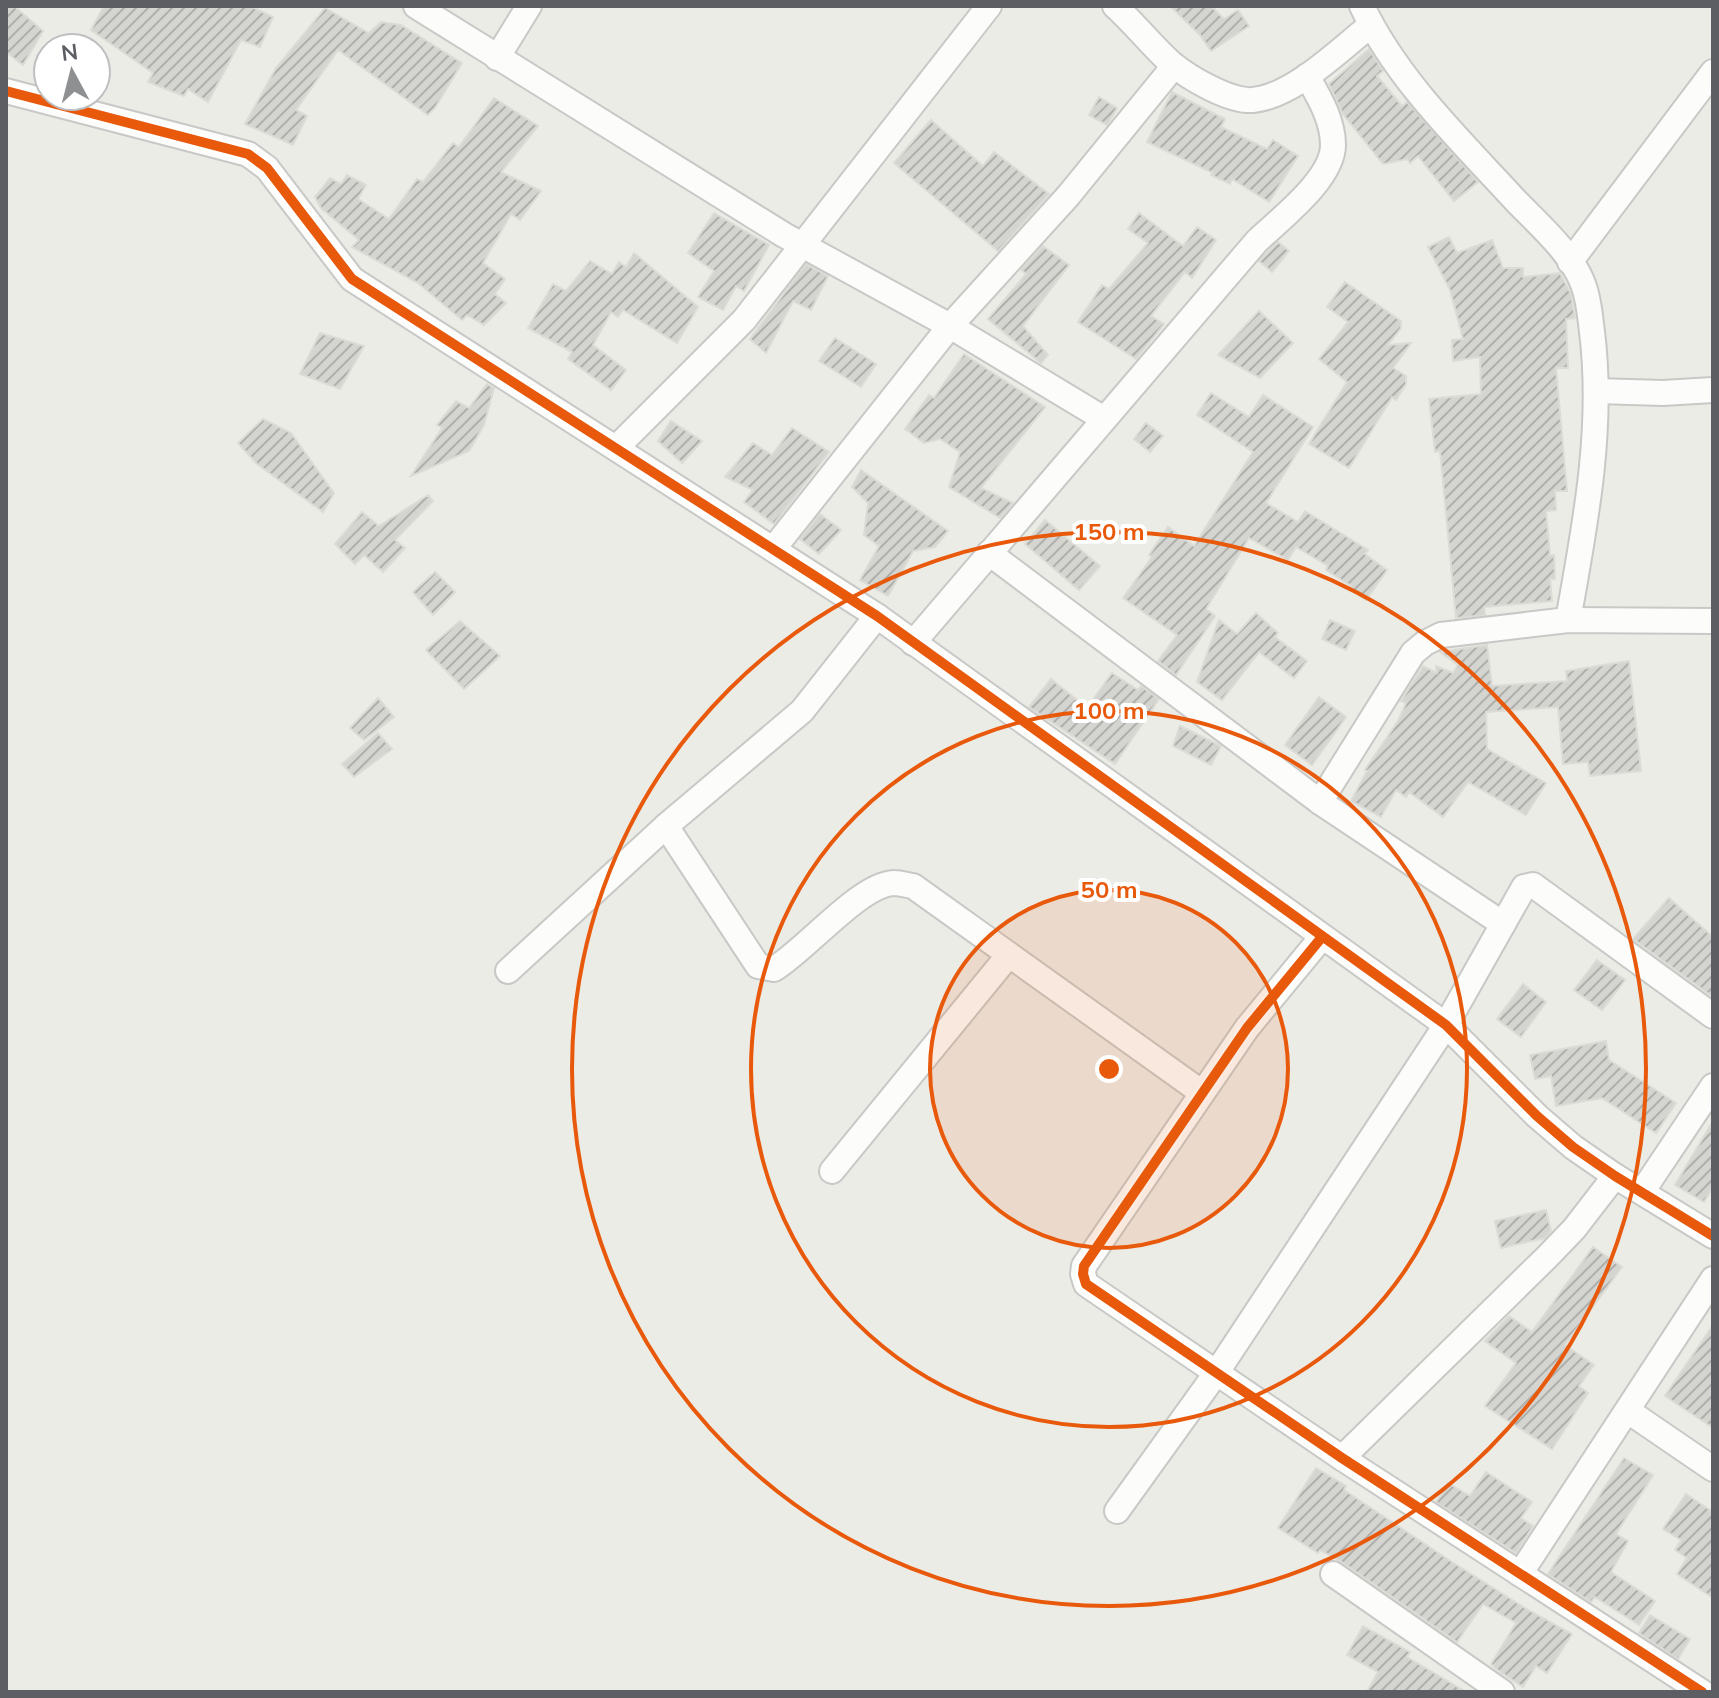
<svg xmlns="http://www.w3.org/2000/svg" width="1719" height="1698" font-family="Mulish,sans-serif">
<style>
.building{fill:url(#building-hatch);stroke:#dcdbd6;stroke-width:2}
.lines{fill:none;stroke-linecap:round;stroke-linejoin:round}
.minor-casing{stroke:#c8c9c7;stroke-width:28}
.minor{stroke:#fcfcfb;stroke-width:24}
.cycleway-casing{stroke:#fff;stroke-width:15}
.cycleway{stroke:#e8590c;stroke-width:10}
.ring{fill:none;stroke:#e8590c;stroke-width:4}
.centre{fill:#e8590c;stroke:#fff;stroke-width:4}
.ring-label{font-size:24px;text-anchor:middle;font-weight:bold;fill:#e8590c;stroke:#fff;stroke-width:8;stroke-linejoin:round;paint-order:stroke}
</style>
<defs>
<pattern id="building-hatch" width="6" height="6" patternUnits="userSpaceOnUse" patternTransform="scale(2)"><rect width="6" height="6" fill="#d4d4d0"/><path d="M-1 1l2-2M0 6l6-6M5 7l2-2" fill="none" stroke="#afafac"/></pattern>
</defs>
<rect width="100%" height="100%" fill="#ecece6"/>
<!-- building -->
<g class="building">
<polygon points="6,6 14,6 43,31 23,65 6,52"/>
<polygon points="104,6 250,6 273,17 260,47 241,40 208,102 188,89 184,96 148,82 153,73 91,30"/>
<polygon points="1170,6 1211,6 1224,19 1238,10 1249,26 1211,51 1200,35"/>
<polygon points="325,8 369,33 381,22 401,25 462,63 435,108 428,115 338,50 296,110 307,116 293,145 245,124 276,68"/>
<polygon points="1369,49 1383,71 1377,76 1402,106 1407,102 1478,182 1454,201 1418,156 1410,163 1407,159 1383,164 1343,114 1329,84"/>
<polygon points="1172,92 1225,119 1221,127 1267,149 1273,140 1298,156 1269,202 1232,179 1230,184 1211,175 1213,173 1147,142"/>
<polygon points="1099,97 1117,108 1107,125 1089,115"/>
<polygon points="494,98 538,126 501,172 541,191 520,220 511,214 483,263 505,279 495,294 506,303 484,325 467,315 462,320 418,283 352,247 359,240 321,208 315,197 330,178 341,184 347,175 366,185 358,199 389,219 417,179 423,182 453,143 459,147"/>
<polygon points="931,120 983,166 994,152 1049,194 998,251 894,163"/>
<polygon points="714,213 769,245 744,291 736,286 723,310 698,297 714,271 688,253"/>
<polygon points="1139,213 1183,246 1197,227 1216,240 1192,278 1185,272 1151,316 1164,324 1136,359 1078,322 1102,285 1109,289 1148,243 1128,229"/>
<polygon points="1449,237 1457,253 1492,240 1503,268 1523,268 1523,277 1560,273 1571,294 1575,318 1566,319 1568,368 1556,368 1567,491 1555,491 1556,510 1546,511 1550,555 1554,555 1555,579 1550,579 1552,601 1484,607 1485,615 1456,618 1440,451 1435,452 1429,399 1481,394 1480,357 1453,361 1452,340 1463,339 1450,290 1428,247"/>
<polygon points="1278,242 1289,251 1272,272 1259,261"/>
<polygon points="1043,246 1069,265 1023,326 1048,355 1041,363 988,319 1026,274 1021,270"/>
<polygon points="634,253 698,307 677,343 623,310 618,317 611,312 593,345 626,370 611,390 568,359 572,352 528,328 553,284 566,291 590,261 612,274 619,262 626,267"/>
<polygon points="806,264 828,276 811,310 793,301 766,353 750,339"/>
<polygon points="1345,282 1401,321 1401,328 1388,345 1411,343 1393,368 1406,376 1406,384 1396,400 1392,397 1349,468 1309,444 1347,382 1319,359 1348,322 1327,307"/>
<polygon points="1259,311 1293,343 1260,378 1218,355"/>
<polygon points="320,333 364,346 340,389 300,374"/>
<polygon points="835,338 876,364 861,387 819,361"/>
<polygon points="964,354 1045,407 981,488 1013,503 1000,518 949,487 960,452 940,439 924,443 905,429 929,395 934,398"/>
<polygon points="487,384 494,388 484,425 469,451 411,476 442,428 437,425 456,401 469,408"/>
<polygon points="1211,393 1249,417 1263,395 1313,427 1266,503 1298,522 1305,511 1368,550 1365,554 1387,570 1366,600 1349,588 1351,586 1326,570 1328,566 1296,547 1288,560 1249,538 1206,609 1215,616 1176,675 1158,661 1177,635 1123,598 1152,557 1149,555 1168,527 1194,546 1253,452 1197,415"/>
<polygon points="263,419 291,433 334,493 323,512 257,464 238,443"/>
<polygon points="671,421 702,441 682,463 658,441"/>
<polygon points="1146,423 1163,436 1150,452 1134,439"/>
<polygon points="792,428 829,452 774,524 744,502 753,490 725,477 753,443 772,455"/>
<polygon points="861,470 948,531 935,547 913,551 888,596 860,580 879,546 864,535 868,503 852,487"/>
<polygon points="428,495 433,501 395,540 405,548 383,572 364,555 355,564 335,544 362,512 379,526"/>
<polygon points="820,514 841,530 819,554 800,539"/>
<polygon points="1045,520 1100,566 1079,590 1025,544"/>
<polygon points="435,572 455,592 433,615 413,592"/>
<polygon points="1256,613 1278,633 1275,637 1307,661 1294,678 1259,652 1222,700 1197,682 1219,620 1237,634"/>
<polygon points="1330,620 1355,631 1346,650 1322,639"/>
<polygon points="460,621 500,656 464,689 426,650"/>
<polygon points="1487,645 1492,686 1567,681 1566,671 1629,661 1641,771 1590,776 1588,762 1563,764 1558,707 1486,712 1487,749 1546,783 1526,815 1468,782 1443,817 1409,792 1406,797 1396,790 1381,817 1351,801 1367,771 1365,770 1398,721 1406,703 1401,701 1423,666 1437,673 1436,666 1453,673 1458,665 1440,652"/>
<polygon points="1112,673 1138,690 1141,686 1159,699 1115,764 1029,707 1051,679 1087,708"/>
<polygon points="1319,697 1346,717 1312,765 1285,745"/>
<polygon points="378,698 394,717 364,740 350,728"/>
<polygon points="1180,726 1221,746 1211,765 1173,746"/>
<polygon points="378,733 392,749 354,777 342,764"/>
<polygon points="1669,898 1713,937 1713,997 1633,939"/>
<polygon points="1597,960 1625,980 1602,1010 1574,990"/>
<polygon points="1523,984 1546,1002 1521,1037 1497,1019"/>
<polygon points="1606,1041 1609,1060 1676,1103 1656,1133 1602,1098 1556,1106 1551,1076 1535,1079 1530,1055"/>
<polygon points="1713,1121 1713,1187 1704,1202 1675,1185"/>
<polygon points="1546,1210 1551,1231 1545,1238 1501,1248 1495,1221"/>
<polygon points="1593,1247 1622,1267 1565,1345 1594,1365 1579,1386 1588,1393 1552,1449 1485,1406 1516,1363 1485,1341 1509,1316 1532,1332"/>
<polygon points="1713,1325 1713,1428 1665,1396"/>
<polygon points="1624,1458 1653,1475 1616,1534 1628,1541 1611,1572 1655,1601 1639,1625 1595,1597 1591,1602 1548,1574"/>
<polygon points="1316,1468 1346,1486 1344,1490 1449,1560 1525,1608 1572,1634 1547,1673 1536,1666 1523,1687 1496,1669 1491,1664 1516,1623 1483,1604 1457,1642 1342,1562 1320,1550 1318,1553 1278,1528"/>
<polygon points="1486,1472 1532,1502 1521,1518 1533,1526 1516,1553 1436,1502 1448,1483 1470,1496"/>
<polygon points="1686,1494 1713,1512 1713,1598 1677,1574 1687,1558 1675,1550 1681,1540 1663,1529"/>
<polygon points="1650,1615 1690,1639 1678,1659 1639,1633"/>
<polygon points="1363,1626 1410,1652 1407,1657 1466,1692 1367,1692 1378,1672 1347,1655"/>
</g>
<g class="lines">
<defs>
<g id="minor">
<polyline points="416,6 784,235 950,326 1104,419"/>
<path d="M1115,6c20,18 36,39 56,57 18,15 59,39 82,37 41,-4 87,-51 118,-75"/>
<path d="M1362,6c35,74 98,134 153,194 23,24 56,52 68,84 6,15 7,32 9,48 12,96 -7,194 -24,288"/>
<polyline points="497,58 529,6"/>
<polyline points="6,91 248,154 267,168 352,279 877,616 1446,1025 1537,1116 1573,1147 1615,1176 1713,1236"/>
<polyline points="1570,262 1713,72"/>
<polyline points="1596,391 1663,393 1713,390"/>
<polyline points="616,448 744,320 989,6"/>
<polyline points="774,548 950,326 1068,196 1174,66"/>
<polyline points="989,553 1320,802 1503,924"/>
<path d="M913,643l344,-402c23,-22 76,-62 76,-96 0,-25 -14,-48 -26,-69"/>
<polyline points="1320,802 1413,653 1425,643 1441,635 1568,620 1713,621"/>
<path d="M666,826l92,140 16,3c32,-19 86,-85 120,-86 6,0 13,2 19,3l288,206"/>
<polyline points="1322,937 1247,1028 1084,1266 1083,1274 1086,1284 1342,1458 1702,1692"/>
<polyline points="508,971 666,826 802,711 877,616"/>
<polyline points="832,1171 1008,956"/>
<polyline points="1642,1192 1713,1086"/>
<polyline points="1628,1411 1713,1469"/>
<polyline points="1342,1458 1547,1257 1574,1229 1615,1176"/>
<polyline points="1117,1511 1217,1372 1446,1025 1524,887 1533,885 1713,1016"/>
<polyline points="1333,1574 1502,1692"/>
<polyline points="1520,1574 1713,1279"/>
</g>
</defs>
<!-- minor casing -->
<use href="#minor" class="minor-casing"/>
<!-- minor -->
<use href="#minor" class="minor"/>
<defs>
<g id="cycleway">
<polyline points="6,91 248,154 267,168 352,279 877,616 1446,1025 1537,1116 1573,1147 1615,1176 1713,1236"/>
<polyline points="1322,937 1247,1028 1084,1266 1083,1274 1086,1284 1342,1458 1702,1692"/>
</g>
</defs>
<!-- cycleway casing -->
<use href="#cycleway" class="cycleway-casing"/>
<!-- cycleway -->
<use href="#cycleway" class="cycleway"/>
</g>
<!-- distance rings -->
<circle cx="1109" cy="1069" r="179" fill="#e8590c" fill-opacity=".12"/>
<g class="ring">
<circle cx="1109" cy="1069" r="179"/>
<circle cx="1109" cy="1069" r="358"/>
<circle cx="1109" cy="1069" r="537"/>
</g>
<circle cx="1109" cy="1069" r="12" class="centre"/>
<g class="ring-label">
<text x="1109" y="540">150 m</text>
<text x="1109" y="719">100 m</text>
<text x="1109" y="898">50 m</text>
</g>
<!-- border -->
<rect width="1719" height="1698" fill="none" stroke="#5c5e64" stroke-width="16"/>
<!-- north arrow -->
<g transform="translate(72 72) rotate(353)"><circle r="38" fill="#ffffff" stroke="#bebfc1" stroke-width="2"/>
<path d="M0-6L14 30L0 20L-14 30Z" fill="#8e9092"/>
<text y="-12" font-size="22" font-weight="bold" text-anchor="middle" fill="#5c5e64">N</text>
</g>
</svg>
